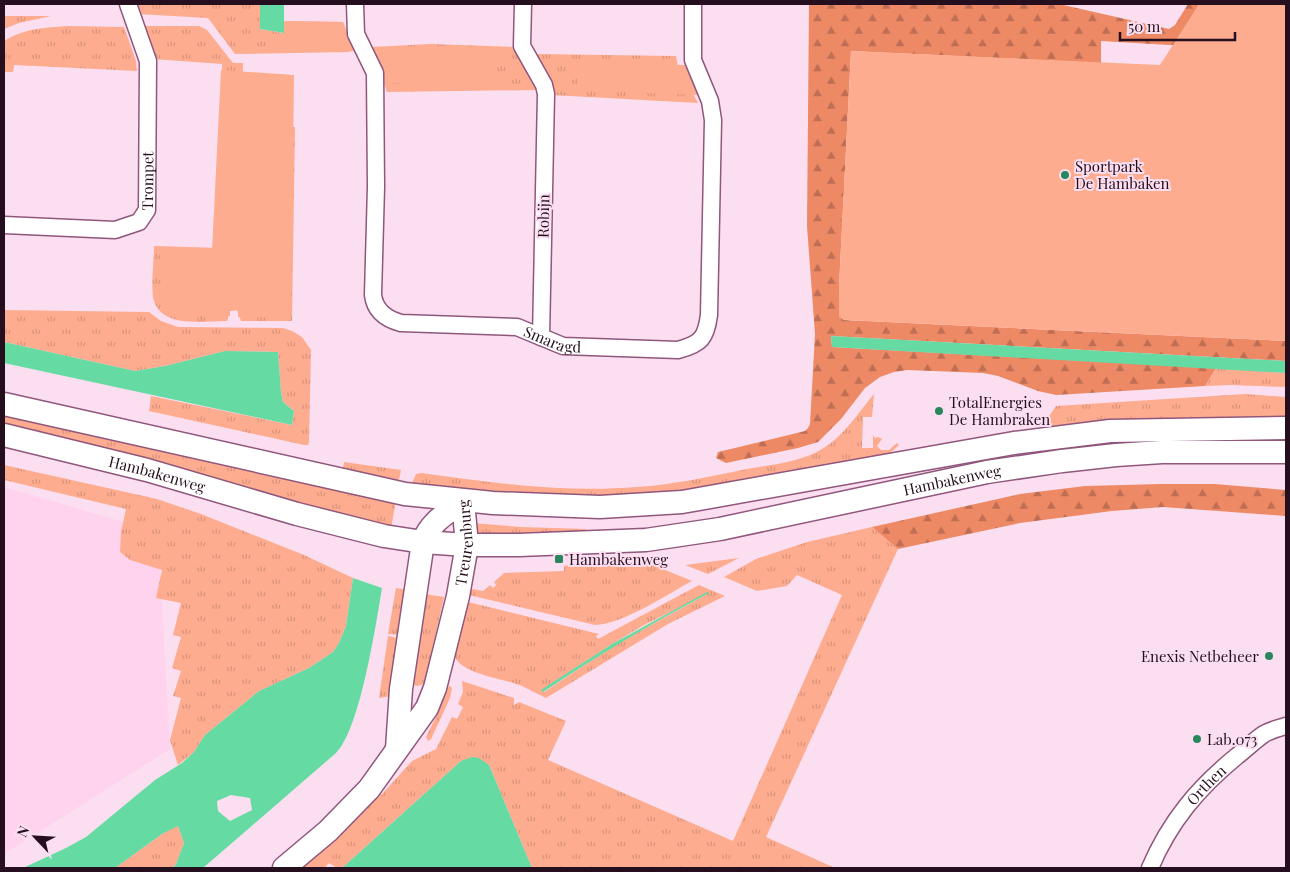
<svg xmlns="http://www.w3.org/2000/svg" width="1290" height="872" font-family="'Playfair Display',serif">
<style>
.built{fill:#ffd2ee}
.grass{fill:url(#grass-tufts);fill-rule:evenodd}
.forest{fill:url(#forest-firs)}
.park{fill:#feac8f}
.water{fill:#66daa3;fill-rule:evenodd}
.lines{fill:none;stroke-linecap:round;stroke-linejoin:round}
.minor-casing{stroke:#90567c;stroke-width:19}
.secondary-casing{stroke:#90567c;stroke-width:25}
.minor{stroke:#fff;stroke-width:16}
.secondary{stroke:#fff;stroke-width:22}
.poi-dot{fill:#29875e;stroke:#fbdff0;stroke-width:2}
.labels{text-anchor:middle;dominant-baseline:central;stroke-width:4;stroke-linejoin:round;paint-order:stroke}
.poi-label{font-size:15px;fill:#250e1e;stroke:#fbdff0;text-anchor:start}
.street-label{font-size:15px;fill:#250e1e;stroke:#fbdff0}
</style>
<defs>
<pattern id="grass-tufts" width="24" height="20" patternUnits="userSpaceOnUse" patternTransform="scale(1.25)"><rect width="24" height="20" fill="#feac8f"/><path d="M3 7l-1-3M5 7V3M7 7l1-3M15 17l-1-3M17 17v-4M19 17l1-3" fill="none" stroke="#da937b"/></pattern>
<pattern id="forest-firs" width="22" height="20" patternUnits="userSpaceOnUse" patternTransform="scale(1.25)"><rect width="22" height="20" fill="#ed8965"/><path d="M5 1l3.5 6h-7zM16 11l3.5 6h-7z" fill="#c06e53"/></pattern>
</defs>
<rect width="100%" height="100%" fill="#fbdff0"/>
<!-- built -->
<polygon class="built" points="4,487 158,532 170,749 4,854"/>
<!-- grass -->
<g class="grass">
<polygon points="134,4 260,4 260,29 283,33 284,21 343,22 349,52 235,54 208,18 137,14"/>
<polygon points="4,16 51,16 19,23 4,29"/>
<path d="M68,26l56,1 12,34 1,10 -123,-6 -1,7h-9v-31c21,-13 39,-13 64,-15z"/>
<path d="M140,26h59l8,4 26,33h10l-2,63 54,1 -3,194h-51l-4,-11 -7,1 -3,10c-24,0 -68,8 -74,-24 -2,-16 1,-35 1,-51l67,2 3,-92 -2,-92 -70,-5z"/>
<polygon points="431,44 518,47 535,83 537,90 387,92 371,47"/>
<polygon points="535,54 676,56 678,67 698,103 551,95"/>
<polygon points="4,310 149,312 161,321 178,327 283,328 292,331 302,337 311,350 309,442 308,445 304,445 149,411 151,396 292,425 294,411 283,402 281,392 278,352 225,351 165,366 135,371 4,342"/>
<polygon points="1216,368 1286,373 1286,387 1230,385 1205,386"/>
<path d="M874,394l-2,23h-9l-1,31h11v-13l2,3 3,-1 4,2 -5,7 4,4h8l8,-7 2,2 -12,11 -153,31 -139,12 -150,-10 -33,-6 4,-9 5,-1c72,10 143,20 216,14 35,-2 70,-10 105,-17 26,-5 57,-7 80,-21 22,-13 36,-36 52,-55z"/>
<polygon points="1245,394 1286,397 1286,423 1038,432 1056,406"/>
<polygon points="4,415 396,500 391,529 4,428"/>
<polygon points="344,462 401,470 399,480 343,468"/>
<polygon points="4,465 157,499 201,514 304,555 353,578 346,626 339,643 333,652 309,668 259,691 205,735 194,752 178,765 170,740 181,698 173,696 181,671 172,668 181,637 173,635 181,603 156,598 162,570 130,560 120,552 121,532 126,509 4,480"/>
<polygon points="472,523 521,527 586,529 586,536 467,535"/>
<polygon points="872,527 898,549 766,837 835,868 532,868 489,765 461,761 342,868 337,868 329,863 326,866 327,868 298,868 383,793 412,761 436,749 452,717 457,719 463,707 458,704 463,692 462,681 514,698 514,705 519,702 566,721 548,760 733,841 842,595 797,575 787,586 757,591 724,577 756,559 807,542"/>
<path d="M603,557c35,0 58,11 89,24 -26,14 -69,43 -97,44l-126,-30 3,-6 11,2 7,-6 3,3 3,-3 -2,-3 10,-9 60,-2v-5z"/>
<polygon points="739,558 708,574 685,565"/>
<path d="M699,585l26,11 -57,28 -122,74c-8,-4 -16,-8 -24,-12 -17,-7 -60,-12 -67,-29l13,-55 131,32 -3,2 2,3zM709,593l-96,53 -69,46 -2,-2 70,-46 32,-19z"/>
<polygon points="396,588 408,590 401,635 388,634"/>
<polygon points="424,594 444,597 425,681 422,685 416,686 412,683"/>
<polygon points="388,636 397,638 392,671 395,672 392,696 379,698"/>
<polygon points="450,686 452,688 450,698 431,739 428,741 426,737 438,713 447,688"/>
<polygon points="178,825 184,843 176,864 173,868 115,868 162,834"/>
</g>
<!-- forest -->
<g class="forest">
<polygon points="809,4 1059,4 1169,29 1175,25 1188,4 1211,4 1186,46 1101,41 1101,63 851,51 839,286 839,316 844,320 1286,341 1286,361 831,336 832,347 1216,368 1205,386 1056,395 1038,391 998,376 983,373 907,370 894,372 880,377 865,388 841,419 818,442 798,448 726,463 716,458 718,452 805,431 808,428 810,424 815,334 807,226"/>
<polygon points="1161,484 1214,484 1286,490 1286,516 1163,507 1112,511 1020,523 898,549 872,527 1020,494 1085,486"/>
</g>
<!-- park -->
<g class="park">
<polygon points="1199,4 1286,4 1286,341 844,320 839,316 839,286 851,51 1160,65"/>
<polygon points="284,21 343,22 355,50 349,52 285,52"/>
<polygon points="375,47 494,52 496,85 385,83"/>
<polygon points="578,64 689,65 700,95 577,90"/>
<polygon points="221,70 294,75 291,321 262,317 238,317 238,310 230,311 230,316 175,314 168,310 163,302 164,248 212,251"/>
</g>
<!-- water -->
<g class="water">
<polygon points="260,4 284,4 284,33 260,29"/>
<polygon points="831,336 1286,361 1286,373 832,347"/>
<polygon points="4,342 135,371 165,366 225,351 278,352 281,392 283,402 294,411 292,425 4,363"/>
<path d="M353,578l29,10c-6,36 -22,142 -46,165l-133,115h-30l3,-4 8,-21 -6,-17 -16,8 -47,34h-92l43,-20 20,-11 69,-57 27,-17 12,-11 11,-17 54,-44 50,-23 24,-16 6,-9 7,-17zM231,795l19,3 2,12 -22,11 -12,-10 -1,-10z"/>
<path d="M707,592l2,1c-57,30 -112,63 -166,99l-2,-2 71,-46z"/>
<polygon points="472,757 479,758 489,765 532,868 342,868 461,761"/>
</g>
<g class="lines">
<defs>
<g id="minor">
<path id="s1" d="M355,4l1,30 19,39 1,114 -3,108c2,16 13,24 28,28l116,4 46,19 115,4c23,-6 28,-12 31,-35l4,-195 -3,-19 -17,-41v-56"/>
<polyline points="523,4 522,46 544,85 546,94 541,337"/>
<path id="s2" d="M4,225l111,5 24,-8 8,-12 1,-149 -20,-57"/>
<path id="s3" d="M1150,868c20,-47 48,-80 87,-112 9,-7 18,-16 27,-22 7,-4 15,-6 22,-8"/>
</g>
<g id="secondary">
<polyline points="4,404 405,494 493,503 600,507 682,502 1014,443 1110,431 1286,428"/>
<path id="s4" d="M4,435l143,35 150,44 87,22 39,6 44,3h52l127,-5 74,-11 267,-57 75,-11 54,-6 46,-3h124"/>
<path d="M397,749l4,-60 22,-147c7,-20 24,-29 40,-41"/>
<path id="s5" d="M284,868l44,-37 41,-42 58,-81 8,-20 23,-92 9,-51 -4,-44"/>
</g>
</defs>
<!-- minor casing -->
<use href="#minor" class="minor-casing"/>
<!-- secondary casing -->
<use href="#secondary" class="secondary-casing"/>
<!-- minor -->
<use href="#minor" class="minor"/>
<!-- secondary -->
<use href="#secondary" class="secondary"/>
</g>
<!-- markers -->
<g class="poi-dot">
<circle cx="1065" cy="175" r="5"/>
<circle cx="939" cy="411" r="5"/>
<rect x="554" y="554" width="10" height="10" rx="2.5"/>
<circle cx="1269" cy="656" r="5"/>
<circle cx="1197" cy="739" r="5"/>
</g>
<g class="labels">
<!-- poi labels -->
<g class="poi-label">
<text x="1075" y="166">Sportpark<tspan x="1075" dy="17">De Hambaken</tspan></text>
<text x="949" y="402">TotalEnergies<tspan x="949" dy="17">De Hambraken</tspan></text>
<text x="569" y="559">Hambakenweg</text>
<text x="1259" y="656" text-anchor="end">Enexis Netbeheer</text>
<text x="1207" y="739">Lab.073</text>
</g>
<!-- street labels -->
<g class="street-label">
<text stroke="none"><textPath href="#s2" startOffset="180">Trompet</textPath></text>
<text transform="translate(543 216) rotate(-89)">Robijn</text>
<text stroke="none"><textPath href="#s1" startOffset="492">Smaragd</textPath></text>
<text stroke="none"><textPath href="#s4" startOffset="158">Hambakenweg</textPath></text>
<text stroke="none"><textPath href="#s4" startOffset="968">Hambakenweg</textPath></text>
<text stroke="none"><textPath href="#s5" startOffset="386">Treurenburg</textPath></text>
<text stroke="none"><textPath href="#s3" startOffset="101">Orthen</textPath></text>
</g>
</g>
<!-- border -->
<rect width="1290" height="872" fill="none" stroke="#250e1e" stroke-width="10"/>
<!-- north arrow -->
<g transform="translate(35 837) rotate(295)" stroke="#fbdff0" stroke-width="4" paint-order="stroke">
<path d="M0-4L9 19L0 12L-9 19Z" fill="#250e1e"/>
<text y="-8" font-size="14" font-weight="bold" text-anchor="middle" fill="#250e1e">N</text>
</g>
<!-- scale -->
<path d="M1120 32v8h115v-8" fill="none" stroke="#250e1e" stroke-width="2.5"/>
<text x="1128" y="32" font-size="15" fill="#250e1e" stroke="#fbdff0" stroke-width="4" paint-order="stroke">50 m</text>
</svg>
